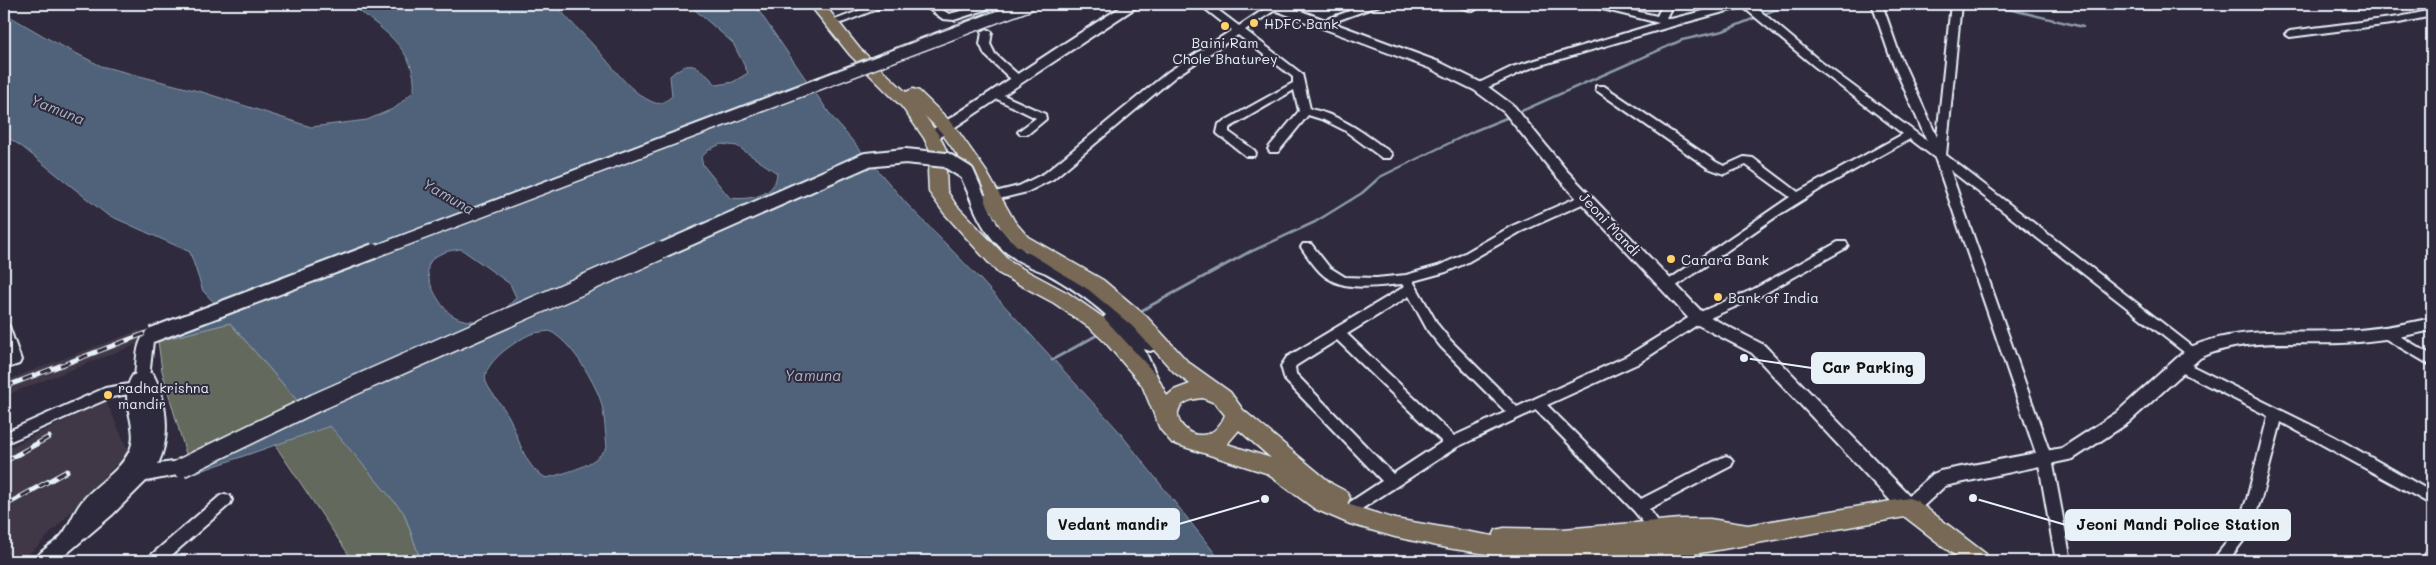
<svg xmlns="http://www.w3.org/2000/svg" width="2436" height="565" font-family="Mali,sans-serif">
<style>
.built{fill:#413746}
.green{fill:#63695c;stroke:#a6adaa}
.water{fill:#50627a;stroke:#8d9bac;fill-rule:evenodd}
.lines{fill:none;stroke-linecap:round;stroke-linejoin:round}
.stream-far1{stroke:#8d9bac;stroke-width:2.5}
.stream{stroke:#8d9bac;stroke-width:3}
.minor-casing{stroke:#e8f1f8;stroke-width:4}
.secondary-casing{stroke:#e8f1f8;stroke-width:4}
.primary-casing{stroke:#e8f1f8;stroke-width:3}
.minor{fill:#2f2a3d;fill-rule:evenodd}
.secondary{fill:#2f2a3d;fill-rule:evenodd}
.primary{fill:#776954;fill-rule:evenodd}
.rail-far1-casing{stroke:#e8f1f8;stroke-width:4.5}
.rail-casing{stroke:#e8f1f8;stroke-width:5}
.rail-far1{stroke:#2f2a3d;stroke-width:2.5;stroke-dasharray:8;stroke-linecap:butt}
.rail{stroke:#2f2a3d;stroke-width:3;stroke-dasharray:10;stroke-linecap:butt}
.minor-bridge-far1-casing{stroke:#e8f1f8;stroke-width:14;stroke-linecap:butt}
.minor-bridge-casing{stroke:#e8f1f8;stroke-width:18;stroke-linecap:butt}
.secondary-bridge-far1-casing{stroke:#e8f1f8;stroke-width:18;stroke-linecap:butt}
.secondary-bridge-casing{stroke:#e8f1f8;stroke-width:21;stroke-linecap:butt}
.minor-bridge-far1{stroke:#2f2a3d;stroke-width:11}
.minor-bridge{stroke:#2f2a3d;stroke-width:14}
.secondary-bridge-far1{stroke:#2f2a3d;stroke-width:14}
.secondary-bridge{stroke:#2f2a3d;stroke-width:18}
.poi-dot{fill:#ffd166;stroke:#2f2a3d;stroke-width:2}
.labels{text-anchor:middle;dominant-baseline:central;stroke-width:4;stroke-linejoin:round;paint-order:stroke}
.poi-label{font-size:14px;fill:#e8f1f8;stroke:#2f2a3d;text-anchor:start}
.street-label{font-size:14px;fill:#e8f1f8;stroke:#2f2a3d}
.water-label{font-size:15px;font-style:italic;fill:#abb8c6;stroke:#2f2a3d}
.leader{fill:none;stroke:#e8f1f8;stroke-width:2}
.callout-dot{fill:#e8f1f8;stroke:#2f2a3d;stroke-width:2}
.callout{fill:#e8f1f8;stroke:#e8f1f8;stroke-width:2}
.callout-label{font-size:15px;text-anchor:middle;font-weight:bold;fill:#111}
</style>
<rect width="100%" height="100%" fill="#2f2a3d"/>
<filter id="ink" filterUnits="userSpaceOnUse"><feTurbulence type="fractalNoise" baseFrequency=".02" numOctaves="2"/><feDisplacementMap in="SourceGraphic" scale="10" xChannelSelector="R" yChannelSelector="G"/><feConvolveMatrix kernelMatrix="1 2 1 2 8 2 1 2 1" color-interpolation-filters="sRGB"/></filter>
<g filter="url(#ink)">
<!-- built -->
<g class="built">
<polygon points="139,330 140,343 4,396 4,381"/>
<polygon points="106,401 129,452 38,546 19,561 4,561 4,450"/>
</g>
<!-- green -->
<g class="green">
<polygon points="230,323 309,414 213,460 186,454 162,371 158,341"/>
<polygon points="330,425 404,513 421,561 353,561 275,445"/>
</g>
<!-- water -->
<path class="water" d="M349,4h207c11,16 26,28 39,43 18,19 34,46 60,56 7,2 12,-3 17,-7l-2,-20c22,-20 29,-8 47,9l16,-3 15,-9 -15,-30 -45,-39h66l78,113 74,86 74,76 137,150 104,132h-800l-17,-48 -74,-87 -141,49 24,-15 96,-46 -79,-91 -72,18v-5l66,-23 -21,-22 -13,-39 -84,-38 -85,-68 -17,-11v-122l50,29 47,24 101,26 109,35 56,-7 28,-12 19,-17c4,-41 -36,-66 -65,-87zM721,144l16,2 40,27c-1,24 -29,27 -47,25l-27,-33 -2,-7 7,-8zM461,249l49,35 6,13c-13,19 -43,32 -64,18 -11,-7 -31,-40 -22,-53 6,-9 21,-12 31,-13zM550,331c22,13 39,42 49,65 6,15 6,35 8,51 -14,20 -37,24 -60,31 -21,-8 -28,-38 -36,-57 -6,-14 -19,-25 -25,-39 -6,-18 31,-42 45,-48 5,-2 13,-2 19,-3z"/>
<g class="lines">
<!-- stream-far1 -->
<g class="stream-far1">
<polyline points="1988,4 2083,27"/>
<polyline points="1517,113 1682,40 1723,31 1789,4"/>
<polyline points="1248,253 1315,222 1362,193 1380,177 1474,131 1511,116"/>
</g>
<!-- stream -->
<g class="stream">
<polyline points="1137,313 1251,251"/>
<polyline points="1052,360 1099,334"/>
</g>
<defs>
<g id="minor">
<polygon points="876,4 890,4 844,22 840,23 835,20"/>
<polygon points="922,4 933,4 949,14 988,4 1003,4 954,20 943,19"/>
<path d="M1199,4h11l29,22 33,-22h6v4l-33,22 57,44 8,35c31,6 55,25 80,43l2,3 -2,3h-8l-38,-28 -20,-10 -16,-5 -30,37h-8l-2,-3 2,-3 29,-35 -5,-21 -65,38v4l25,18 2,3 -2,3h-8l-27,-21 -2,-2 2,-9 74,-41v-6l-55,-42 -62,41 -123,103 -26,13 -36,9 -4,-1 -2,-3 2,-3 32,-8 26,-13 123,-101 64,-42z"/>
<polygon points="1369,4 1383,4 1328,24 1324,25 1319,22"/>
<polygon points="1451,4 1468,4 1478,8 1473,11"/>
<path d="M1588,4h16l53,12 6,-12h10l-7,14 5,1 60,-15h21l69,58 106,79 -37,-85 -18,-52h10l18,52 37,81 14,-133h10l-15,151 255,198 -2,3h-10l-239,-186 102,289 19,102h-15l-18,-102 -103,-301 -25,-19 -88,49 -45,28 -105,73h-8l-2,-3 2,-3 126,-86 -44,-32 -22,9 -16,-6 -112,-78v-4h8l112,76 8,4 20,-9 9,1 45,34 105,-58 -89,-68 -71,-59c-71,18 -141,40 -212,61 -13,4 -45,24 -56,21v-4l37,-18 147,-44 -69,-17z"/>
<polygon points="2432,10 2432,16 2399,23 2290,37 2285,34 2290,31 2399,17"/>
<polygon points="987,29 992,32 990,44 995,54 1022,78 1022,82 1014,82 985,55 980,44 982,32"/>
<polygon points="997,92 1045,114 1046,119 1028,134 1020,134 1018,132 1020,130 1036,118 993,97 992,95 993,93"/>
<path d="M1585,194l4,1 2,3 -2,3 -69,31 -54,31 -20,9 -33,9 25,44 13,16 66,66 110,-51 66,-41 61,-26 84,-47h8l2,3 -2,3 -84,47 -59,26 -66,43 -90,41 94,94 80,-41 5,-2 5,2 2,4 -2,4 -82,43 14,19 -2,4 -5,2 -5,-2 -17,-21 -98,-101 -79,37 -97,63 -5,2 -5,-2 -2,-4 2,-4 32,-21 -97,-101 -4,-14 6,-9 117,-70 -2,-3c-26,2 -62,9 -82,-12 -7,-7 -12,-15 -17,-22l-2,-3 2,-3h8l18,23 16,10 31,1 30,-3 32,-9 20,-9 54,-31zM1409,296l19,35 13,16 65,65 -52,24 -107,-102zM1337,340l105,102 -49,32 -97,-100 -1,-7 2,-2z"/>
<polygon points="4,324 9,326 10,329 21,360 19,364 4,369 4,359 7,358 4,349"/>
<polygon points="2384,327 2432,355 2432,366 2379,335 2378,332 2379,329"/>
<path d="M152,330l5,2 1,3 -5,6 -4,37 -2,4h-10l-2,-4c2,-15 0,-43 17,-48z"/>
<polygon points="2180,360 2333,436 2432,492 2432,505 2281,422 2261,499 2247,536 2228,561 2212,561 2234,533 2247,499 2268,416 2175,369 2173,365 2175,361"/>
<polygon points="135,383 140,384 142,388 140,392 112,397 4,444 4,433 105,388"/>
<polygon points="225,494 230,496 232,500 230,504 165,561 148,561 150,556 220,496"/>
<polygon points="2432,551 2432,561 2421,561 2427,552"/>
</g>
<g id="secondary">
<path d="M1126,4h15l-204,135h-10l-2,-3 2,-3c67,-42 132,-88 199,-129z"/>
<path d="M1265,4h17l157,58 45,22 30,22 52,64 138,144 60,31 145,150 24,-21 7,-3 122,-23 54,-35 72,-65c49,-22 102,-15 154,-17 30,-1 60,-6 90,-13v12c-30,7 -60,12 -91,13 -47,2 -98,-6 -141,15l-72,65 -55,36 -128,27 -29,27 -7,2 -7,-2 -150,-160 -60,-31 -136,-146 -52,-64 -30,-22 -45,-22 -163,-61z"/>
<path d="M978,193l5,1 14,30 12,14 16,13 33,14 41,26 57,50 3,4 -3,4 -6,2 -6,-2 15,32 -3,5 -6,2 -6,-2 -16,-34 -27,-32 5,-5c-18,-16 -38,-30 -60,-42 -7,-3 -14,-5 -21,-9 -29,-14 -44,-37 -55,-66l3,-4z"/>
<path d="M147,372l6,2c14,25 18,64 5,90l23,-3 7,2 2,5 -2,5 -42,8 -34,34 -54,46h-23c5,-12 19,-16 27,-26 9,-11 12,-25 22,-36 14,-16 35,-27 45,-47 13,-24 -13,-52 4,-77z"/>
</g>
<path id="primary" d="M809,4h15l36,45 46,43 7,-3 6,2 34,33 33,47 29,51 13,15 75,43 43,36 42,46 42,30 13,18 89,74 15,8 3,6 -3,6 48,15 98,17 3,-6 8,-2 59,1 117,-10h30l38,6 161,-27 8,3 69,53 3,7h-27l-57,-44 -216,38 -54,6h-102l-86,-13 -52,-11 -45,-13 -35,-15 -49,-36 -94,-30 -12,-14 -18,-44 -37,-43 -15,-14 -36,-25 -56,-30 -54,-60 -15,-21 -1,-21 4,-17 -8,-16 -22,-31 -52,-52zM925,116l16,16 28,40 33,58 14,15 73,45 43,36 42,46 16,12 -16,6 -7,6 -10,-20 -53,-58 -36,-25 -56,-30 -56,-58 -9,-14 -1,-20 2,-17 -8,-17zM1203,398l12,5 10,12c-22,52 -80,-13 -22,-17zM1239,430l32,28 -44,-14z"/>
</defs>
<!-- minor casing -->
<use href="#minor" class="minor-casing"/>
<!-- secondary casing -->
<use href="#secondary" class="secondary-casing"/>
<!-- primary casing -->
<use href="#primary" class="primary-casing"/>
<!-- minor -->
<use href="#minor" class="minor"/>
<!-- secondary -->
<use href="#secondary" class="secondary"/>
<!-- primary -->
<use href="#primary" class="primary"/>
<defs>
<polyline id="rail-far1" points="358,253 1014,4"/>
<g id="rail">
<polyline points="4,387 362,251"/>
<polyline points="4,462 49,437"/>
<polyline points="4,506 67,471"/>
</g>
</defs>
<!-- rail-far1 casing -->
<use href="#rail-far1" class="rail-far1-casing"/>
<!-- rail casing -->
<use href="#rail" class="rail-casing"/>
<!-- rail-far1 -->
<use href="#rail-far1" class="rail-far1"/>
<!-- rail -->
<use href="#rail" class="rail"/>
<defs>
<polyline id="minor-bridge-far1" points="371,253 1031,4"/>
<polyline id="minor-bridge" points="152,335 374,251"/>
<polyline id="secondary-bridge-far1" points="656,253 866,160 905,156 946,160 967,173 978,198"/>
<polyline id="secondary-bridge" points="181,468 315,403 659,251"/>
</defs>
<!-- minor-bridge-far1 casing -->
<use href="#minor-bridge-far1" class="minor-bridge-far1-casing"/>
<!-- minor-bridge casing -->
<use href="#minor-bridge" class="minor-bridge-casing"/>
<!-- secondary-bridge-far1 casing -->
<use href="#secondary-bridge-far1" class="secondary-bridge-far1-casing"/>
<!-- secondary-bridge casing -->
<use href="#secondary-bridge" class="secondary-bridge-casing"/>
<!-- minor-bridge-far1 -->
<use href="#minor-bridge-far1" class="minor-bridge-far1"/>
<!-- minor-bridge -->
<use href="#minor-bridge" class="minor-bridge"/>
<!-- secondary-bridge-far1 -->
<use href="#secondary-bridge-far1" class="secondary-bridge-far1"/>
<!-- secondary-bridge -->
<use href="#secondary-bridge" class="secondary-bridge"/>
</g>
</g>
<!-- markers -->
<g class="poi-dot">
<circle cx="1254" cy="23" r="5"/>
<circle cx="1225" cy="26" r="5"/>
<circle cx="1671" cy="259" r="5"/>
<circle cx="1718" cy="297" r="5"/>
<circle cx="108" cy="395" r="5"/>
</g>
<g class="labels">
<!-- poi labels -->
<g class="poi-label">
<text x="1264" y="23">HDFC Bank</text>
<text x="1225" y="42" text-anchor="middle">Baini Ram<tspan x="1225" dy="16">Chole Bhaturey</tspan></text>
<text x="1681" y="259">Canara Bank</text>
<text x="1728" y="297">Bank of India</text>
<text x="118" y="387">radhakrishna<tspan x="118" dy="16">mandir</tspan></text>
</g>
<!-- street labels -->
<g class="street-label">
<text transform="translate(1610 224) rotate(47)">Jeoni Mandi</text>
</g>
<!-- water labels -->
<g class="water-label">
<text transform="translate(58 109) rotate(22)">Yamuna</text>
<text transform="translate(449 196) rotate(30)">Yamuna</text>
<text x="813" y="375">Yamuna</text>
</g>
</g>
<!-- callouts -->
<path class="leader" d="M1744 358L1812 368M1265 499L1179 524M1973 498L2066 525"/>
<g class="callout-dot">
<circle cx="1744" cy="358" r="5"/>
<circle cx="1265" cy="499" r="5"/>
<circle cx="1973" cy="498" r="5"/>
</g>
<g class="callout">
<rect x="1812" y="353" width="112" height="30" rx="5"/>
<rect x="1048" y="509" width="131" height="30" rx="5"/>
<rect x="2066" y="510" width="224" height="30" rx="5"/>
</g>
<g class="callout-label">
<text x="1868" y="373">Car Parking</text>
<text x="1113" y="530">Vedant mandir</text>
<text x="2178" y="530">Jeoni Mandi Police Station</text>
</g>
<!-- margin -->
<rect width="2436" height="565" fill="none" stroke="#2f2a3d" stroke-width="20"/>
<rect x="10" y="10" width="2416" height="545" fill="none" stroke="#e8f1f8" stroke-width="2" filter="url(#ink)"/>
</svg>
